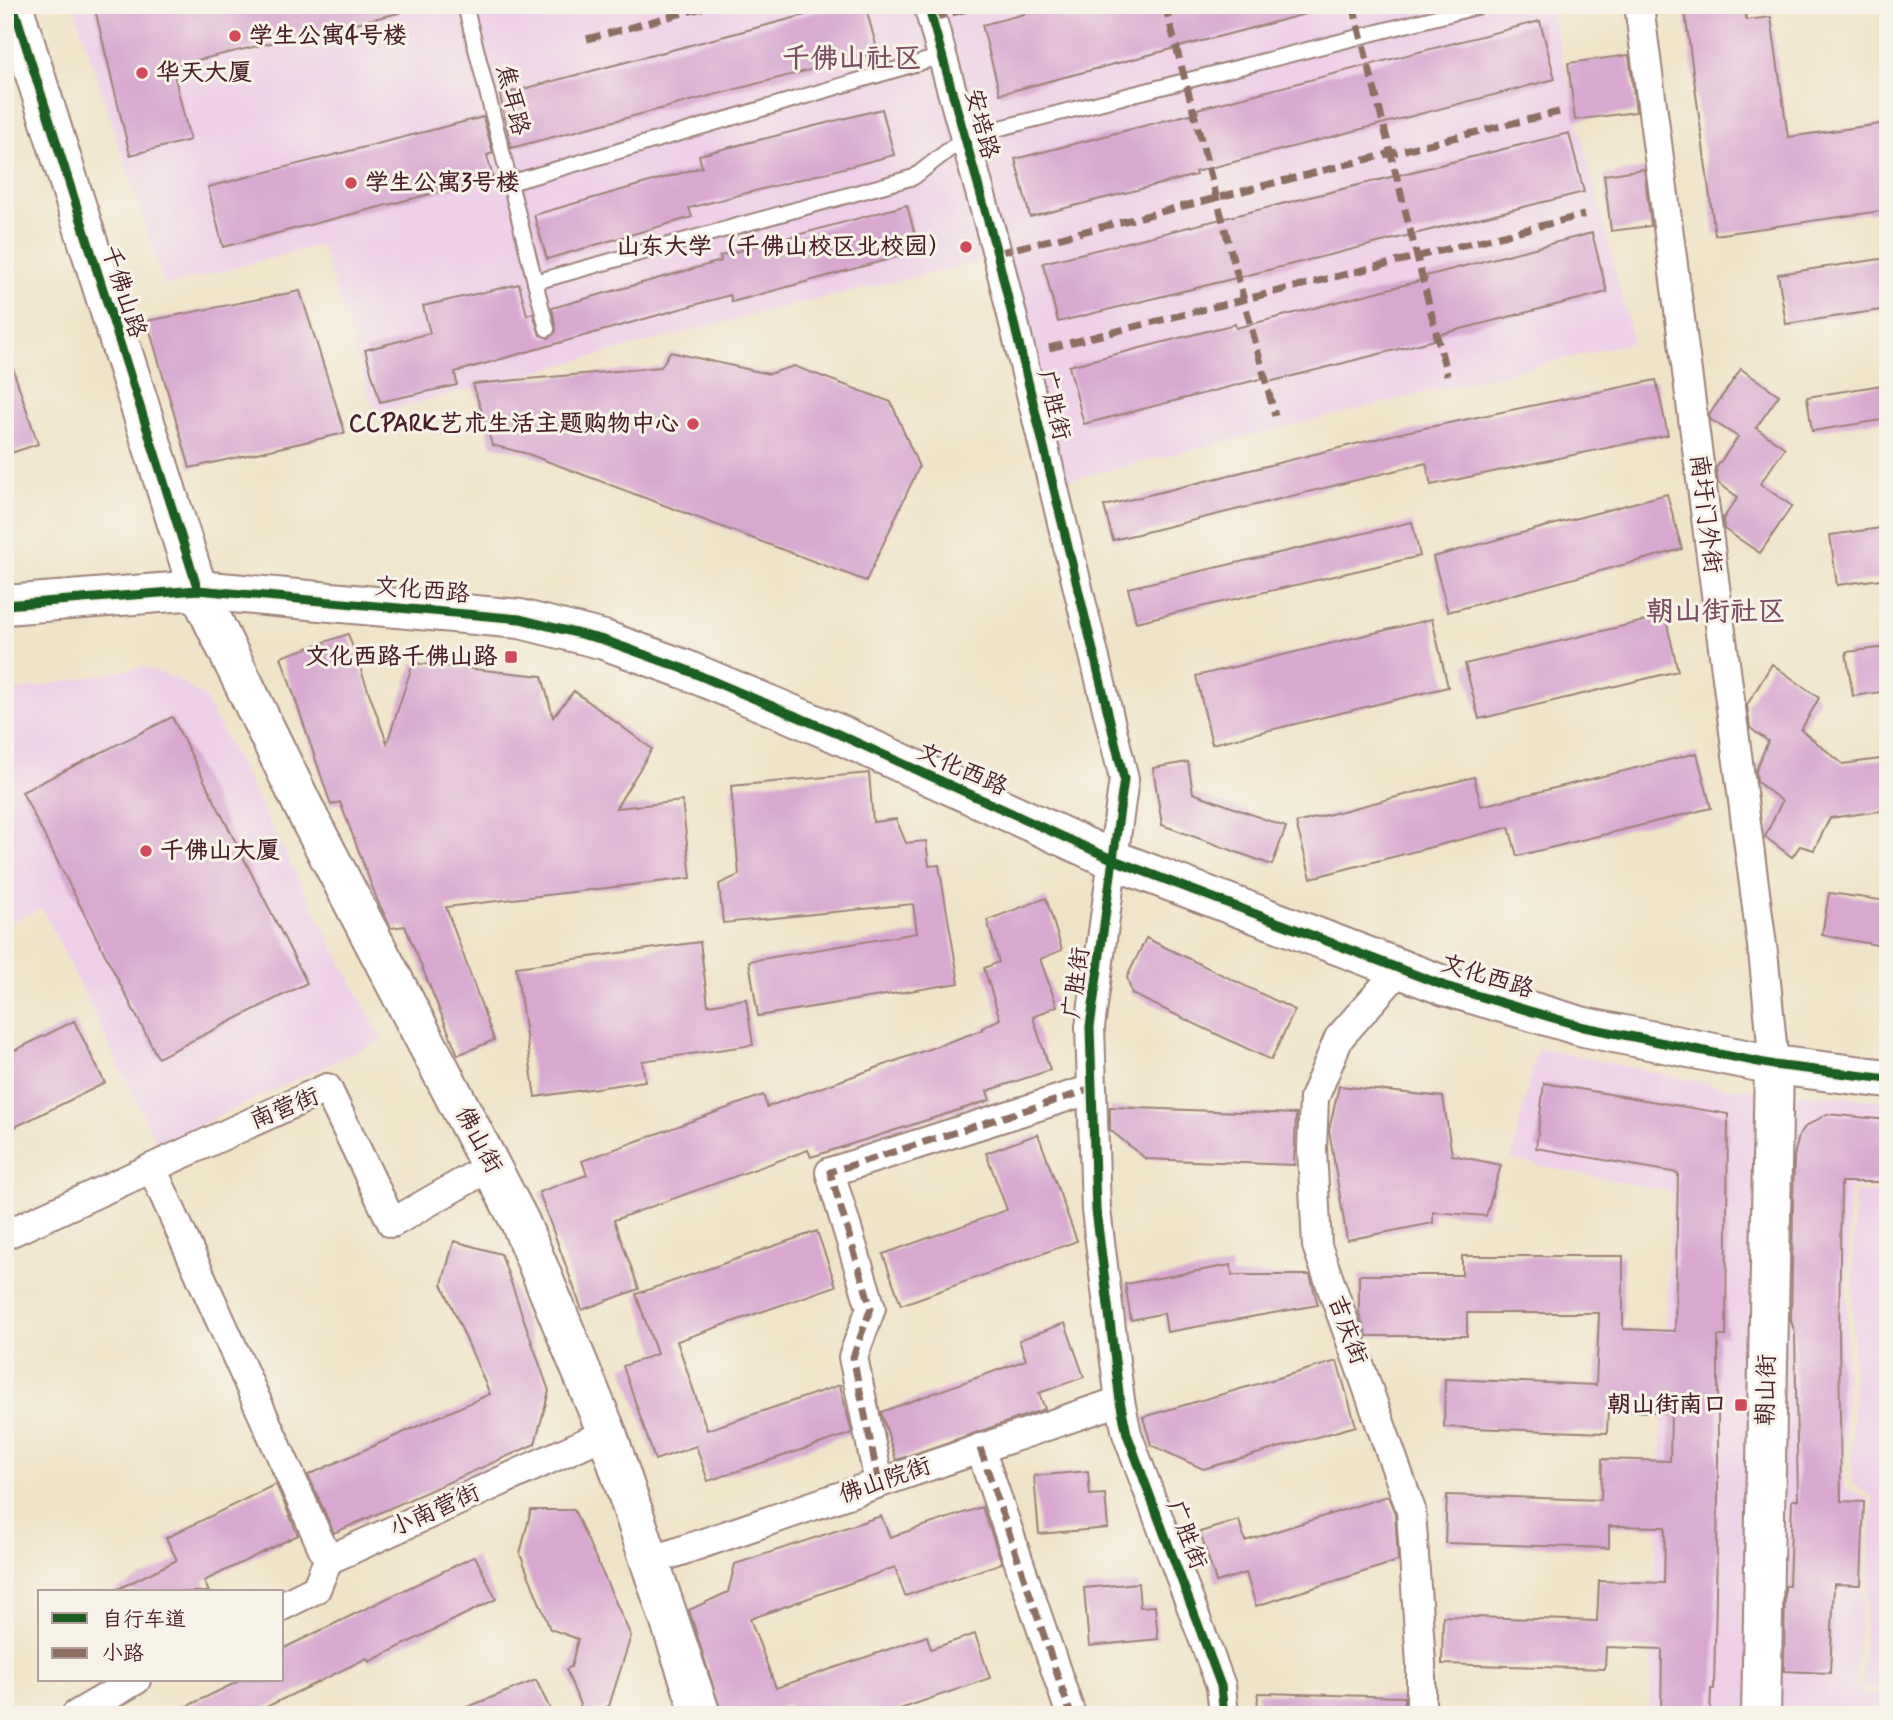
<svg xmlns="http://www.w3.org/2000/svg" width="1893" height="1720" font-family="Mynerve,'LXGW WenKai TC',sans-serif">
<style>
.built{fill:#eed0e8}
.building{fill:#d8a8d1}
.lines{fill:none;stroke-linecap:round;stroke-linejoin:round}
.lane-casing{stroke:#9d827a;stroke-width:18}
.street-casing{stroke:#9d827a;stroke-width:32}
.secondary-casing{stroke:#9d827a;stroke-width:42}
.lane{stroke:#fff;stroke-width:14}
.street{stroke:#fff;stroke-width:28}
.secondary{stroke:#fff;stroke-width:38}
.quiet{stroke:#8d6e63;stroke-width:7;stroke-dasharray:14 7;stroke-linecap:butt}
.cycleway-casing{stroke:#f7f3e8;stroke-width:13}
.cycleway{stroke:#1b5e20;stroke-width:9}
.poi-dot{fill:#d1495b;stroke:#f7f3e8;stroke-width:2.5}
.labels{text-anchor:middle;dominant-baseline:central;stroke-width:6;stroke-linejoin:round;paint-order:stroke}
.poi-label{font-size:24px;font-weight:bold;fill:#4a1f2b;stroke:#f7f3e8;text-anchor:start}
.street-label{font-size:24px;fill:#4a1f2b;stroke:#f7f3e8}
.quarter-label{font-size:28px;font-weight:bold;fill:#7c4f65;stroke:#f7f3e8}
</style>
<rect width="100%" height="100%" fill="#f7f3e8"/>
<filter id="ink" filterUnits="userSpaceOnUse"><feTurbulence type="fractalNoise" baseFrequency=".0143" numOctaves="2"/><feDisplacementMap in="SourceGraphic" scale="14" xChannelSelector="R" yChannelSelector="G"/><feConvolveMatrix kernelMatrix="1 2 1 2 8 2 1 2 1" color-interpolation-filters="sRGB"/></filter>
<filter id="wash" filterUnits="userSpaceOnUse"><feTurbulence type="fractalNoise" baseFrequency=".00686" numOctaves="4" result="noise"/><feDisplacementMap in="SourceGraphic" scale="28" xChannelSelector="R" yChannelSelector="G"/><feGaussianBlur stdDeviation="1.57" result="paint"/><feColorMatrix in="noise" values="0 0 0 0 0 0 0 0 0 0 0 0 0 0 0 0 0 1.4 0 .05"/><feComposite in="paint" operator="in"/></filter>
<g filter="url(#wash)">
<rect width="100%" height="100%" fill="#f0e4c8"/>
<!-- built -->
<g class="built">
<polygon points="73,5 1549,5 1633,342 1043,486 984,261 783,307 375,414 321,245 165,286"/>
<polygon points="143,667 175,678 204,697 382,1040 157,1144 42,908 5,925 5,693"/>
<polygon points="1537,1048 1724,1087 1888,1101 1888,1187 1849,1188 1844,1487 1869,1499 1855,1686 1862,1693 1888,1695 1888,1715 1649,1715 1672,1192 1511,1160"/>
<polygon points="1854,1192 1888,1192 1888,1690 1861,1688 1873,1497 1852,1484"/>
</g>
<g id="blocks">
<!-- building -->
<g class="building">
<polygon points="94,5 398,5 399,13 172,66 190,140 130,155"/>
<polygon points="843,5 865,5 878,52 511,148 500,95"/>
<polygon points="1058,5 1312,5 1313,12 1000,94 982,25"/>
<polygon points="1684,5 1745,5 1746,20 1771,17 1788,137 1888,123 1888,210 1715,235"/>
<polygon points="1540,21 1555,79 1195,172 1196,175 1030,217 1015,159 1198,112 1197,109"/>
<polygon points="1629,55 1636,112 1575,120 1568,63"/>
<polygon points="882,109 894,155 689,208 692,217 547,259 534,215 702,167 699,155"/>
<polygon points="483,117 493,153 487,155 493,178 223,247 208,187"/>
<polygon points="1569,133 1584,192 1058,322 1043,263"/>
<polygon points="1644,169 1651,226 1611,231 1604,175"/>
<polygon points="907,205 919,251 732,302 730,295 455,372 457,385 380,402 365,350 430,333 423,306 519,284 527,315 533,313 540,335 549,338 556,331 552,308 721,261 720,256"/>
<polygon points="1592,233 1607,292 1433,336 1434,340 1269,382 1268,377 1084,424 1069,366 1235,324 1236,328 1427,279 1426,276"/>
<polygon points="1888,258 1888,309 1786,324 1778,274"/>
<polygon points="300,291 345,433 190,468 147,321"/>
<polygon points="670,352 769,374 794,366 891,402 919,467 866,581 528,454 492,445 473,384 661,367"/>
<polygon points="5,357 9,357 38,444 5,455"/>
<polygon points="1741,369 1779,395 1756,428 1785,448 1760,484 1792,506 1760,553 1724,529 1723,519 1738,497 1718,483 1716,468 1738,437 1710,419 1709,415"/>
<polygon points="1656,380 1668,435 1431,485 1426,463 1113,540 1104,506 1396,434"/>
<polygon points="1888,384 1888,419 1812,431 1807,397"/>
<polygon points="1667,494 1682,549 1448,612 1433,557"/>
<polygon points="1412,522 1420,556 1136,622 1128,588"/>
<polygon points="1888,527 1888,578 1837,585 1830,535"/>
<polygon points="1665,616 1678,671 1479,719 1465,664"/>
<polygon points="1432,619 1448,687 1212,744 1196,676"/>
<polygon points="348,634 387,743 413,663 542,676 553,717 574,691 652,749 616,808 682,801 691,878 446,907 494,1040 458,1055 405,926 391,928 378,902 340,802 331,805 281,657"/>
<polygon points="1888,647 1888,691 1853,696 1846,652"/>
<polygon points="1772,664 1819,698 1801,730 1843,764 1888,758 1888,810 1830,818 1814,850 1800,846 1792,857 1765,837 1782,801 1757,782 1756,771 1768,741 1750,728 1747,705"/>
<polygon points="172,717 307,983 158,1058 22,792"/>
<polygon points="1697,753 1711,808 1517,856 1509,827 1311,878 1296,823 1474,777 1481,806"/>
<polygon points="1188,762 1193,793 1286,827 1272,865 1162,825 1153,768"/>
<polygon points="869,773 873,822 896,819 906,843 926,841 929,866 939,865 959,983 758,1016 749,961 917,933 913,904 723,923 719,884 739,875 731,786"/>
<polygon points="1829,893 1888,901 1888,947 1822,935"/>
<polygon points="1046,898 1062,950 1040,959 1057,1006 1033,1017 1050,1070 987,1091 990,1100 811,1157 808,1150 614,1220 639,1289 582,1310 539,1192 587,1175 582,1161 763,1095 767,1107 982,1030 982,1028 1000,1019 984,968 999,962 987,920"/>
<polygon points="1146,938 1295,1010 1271,1060 1132,994 1127,977"/>
<polygon points="700,942 708,1005 746,999 753,1045 642,1061 645,1081 535,1097 516,967"/>
<polygon points="74,1021 105,1083 5,1132 5,1055"/>
<polygon points="1544,1083 1728,1114 1726,1336 1718,1336 1718,1498 1714,1689 1711,1689 1710,1715 1661,1715 1662,1649 1606,1647 1605,1669 1442,1664 1443,1616 1597,1621 1599,1581 1664,1583 1665,1527 1609,1526 1609,1548 1445,1543 1447,1495 1601,1500 1602,1459 1670,1461 1671,1413 1608,1410 1607,1433 1444,1427 1445,1379 1596,1385 1599,1313 1467,1313 1467,1336 1367,1336 1359,1313 1359,1275 1462,1275 1462,1256 1623,1256 1623,1329 1675,1331 1678,1173 1536,1148"/>
<polygon points="1339,1086 1443,1097 1452,1155 1501,1165 1486,1216 1433,1212 1433,1223 1347,1240 1329,1130"/>
<polygon points="1110,1107 1296,1114 1294,1165 1146,1159 1110,1130"/>
<polygon points="1827,1114 1888,1120 1888,1182 1841,1182 1839,1335 1841,1501 1864,1502 1861,1585 1834,1584 1830,1673 1784,1671 1785,1586 1789,1586 1792,1500 1798,1500 1795,1333 1791,1321 1794,1156 1799,1136 1805,1127"/>
<polygon points="1038,1134 1077,1241 901,1305 883,1254 1007,1210 986,1153"/>
<polygon points="817,1231 836,1286 677,1341 707,1430 840,1385 852,1433 708,1481 696,1446 655,1460 623,1366 657,1354 636,1294"/>
<polygon points="454,1241 501,1254 549,1391 535,1444 334,1533 308,1475 490,1394 442,1284"/>
<polygon points="1231,1265 1232,1275 1310,1275 1318,1305 1167,1332 1164,1313 1131,1320 1125,1284"/>
<polygon points="1065,1323 1084,1377 1039,1393 1045,1409 896,1460 881,1412 1026,1360 1019,1340"/>
<polygon points="1337,1361 1356,1426 1203,1469 1151,1445 1143,1417"/>
<polygon points="1088,1471 1090,1495 1105,1494 1108,1528 1039,1534 1034,1476"/>
<polygon points="276,1484 298,1535 204,1581 209,1592 112,1592 177,1560 166,1538"/>
<polygon points="1388,1496 1395,1513 1398,1561 1256,1606 1246,1573 1216,1582 1200,1532 1239,1520 1245,1541"/>
<polygon points="982,1507 1002,1563 905,1596 895,1567 750,1619 776,1688 927,1636 931,1649 975,1634 990,1678 883,1715 792,1715 788,1704 760,1715 722,1715 689,1610 728,1592 735,1564 881,1516 890,1537"/>
<polygon points="531,1510 574,1510 631,1636 609,1706 586,1715 584,1715 566,1669 571,1667 578,1639 550,1629 520,1554"/>
<polygon points="475,1556 496,1599 369,1662 367,1658 250,1715 169,1715 241,1680 282,1680 282,1649"/>
<polygon points="1138,1583 1140,1607 1155,1606 1158,1639 1089,1646 1084,1588"/>
<polygon points="536,1680 553,1715 452,1715 452,1713"/>
<polygon points="1258,1693 1404,1697 1404,1715 1257,1715"/>
</g>
</g>
</g>
<g filter="url(#ink)">
<use href="#blocks" fill-opacity="0" stroke="#9d827a" stroke-width="2"/>
<g class="lines">
<defs>
<g id="lane">
<polyline points="465,5 547,329"/>
<polyline points="510,183 942,56"/>
<polyline points="535,282 914,177 965,137 1484,5"/>
</g>
<g id="street">
<polyline points="928,5 997,253 1124,779 1090,1027 1096,1210 1120,1401 1127,1434 1221,1686 1224,1715"/>
<polyline points="1639,5 1764,961 1774,1065"/>
<polyline points="1400,969 1339,1038 1314,1098 1312,1149 1317,1246 1411,1510 1421,1664 1421,1715"/>
<polyline points="152,1168 328,1560"/>
<polyline points="5,1235 327,1088 392,1223 491,1166"/>
<polyline points="980,1448 1071,1715"/>
<polyline points="879,1483 853,1357 871,1308 830,1172 1092,1089"/>
<polyline points="651,1561 1120,1401"/>
<polyline points="282,1606 316,1589 328,1560 607,1433"/>
<polyline points="76,1715 136,1680"/>
</g>
<g id="secondary">
<polyline points="13,5 198,590 311,822 520,1222 607,1433 701,1715"/>
<polyline points="5,605 198,590 520,619 604,640 684,669 836,733 1114,860 1445,986 1584,1027 1774,1065 1888,1079"/>
<polyline points="1761,1715 1774,1065"/>
</g>
</defs>
<!-- lane casing -->
<use href="#lane" class="lane-casing"/>
<!-- street casing -->
<use href="#street" class="street-casing"/>
<!-- secondary casing -->
<use href="#secondary" class="secondary-casing"/>
<!-- lane -->
<use href="#lane" class="lane"/>
<!-- street -->
<use href="#street" class="street"/>
<!-- secondary -->
<use href="#secondary" class="secondary"/>
<!-- quiet -->
<g class="quiet">
<polyline points="1165,5 1275,416"/>
<polyline points="1353,5 1447,375"/>
<polyline points="932,18 983,5"/>
<polyline points="587,39 713,5"/>
<path d="M997,253c187,-46 374,-96 562,-141"/>
<polyline points="1049,348 1584,215"/>
<polyline points="980,1448 1071,1715"/>
<polyline points="879,1483 853,1357 871,1308 830,1172 1092,1089"/>
</g>
<defs>
<g id="cycleway">
<polyline points="13,5 198,590"/>
<polyline points="928,5 997,253 1124,779 1090,1027 1096,1210 1120,1401 1127,1434 1221,1686 1224,1715"/>
<polyline points="5,605 198,590 520,619 604,640 684,669 836,733 1114,860 1445,986 1584,1027 1774,1065 1888,1079"/>
</g>
</defs>
<!-- cycleway casing -->
<use href="#cycleway" class="cycleway-casing"/>
<!-- cycleway -->
<use href="#cycleway" class="cycleway"/>
</g>
</g>
<!-- markers -->
<g class="poi-dot">
<circle cx="235" cy="36" r="7"/>
<circle cx="142" cy="73" r="7"/>
<circle cx="351" cy="183" r="7"/>
<circle cx="966" cy="247" r="7"/>
<circle cx="693" cy="424" r="7"/>
<rect x="504" y="650" width="14" height="14" rx="3.5"/>
<circle cx="146" cy="851" r="7"/>
<rect x="1734" y="1398" width="14" height="14" rx="3.5"/>
</g>
<g class="labels">
<!-- poi labels -->
<g class="poi-label">
<text x="249" y="36">学生公寓4号楼</text>
<text x="156" y="73">华天大厦</text>
<text x="365" y="183">学生公寓3号楼</text>
<text x="952" y="247" text-anchor="end">山东大学（千佛山校区北校园）</text>
<text x="679" y="424" text-anchor="end">CCPARK艺术生活主题购物中心</text>
<text x="497" y="657" text-anchor="end">文化西路千佛山路</text>
<text x="160" y="851">千佛山大厦</text>
<text x="1727" y="1405" text-anchor="end">朝山街南口</text>
</g>
<!-- street labels -->
<g class="street-label">
<text transform="translate(512 100) rotate(76)">焦耳路</text>
<text transform="translate(981 124) rotate(75)">安培路</text>
<text transform="translate(123 292) rotate(72)">千佛山路</text>
<text transform="translate(1053 405) rotate(76)">广胜街</text>
<text transform="translate(1705 514) rotate(83)">南圩门外街</text>
<text transform="translate(422 591) rotate(5)">文化西路</text>
<text transform="translate(962 770) rotate(24)">文化西路</text>
<text transform="translate(1487 977) rotate(17)">文化西路</text>
<text transform="translate(1077 983) rotate(-82)">广胜街</text>
<text transform="translate(285 1109) rotate(-22)">南营街</text>
<text transform="translate(478 1140) rotate(62)">佛山街</text>
<text transform="translate(1347 1330) rotate(70)">吉庆街</text>
<text transform="translate(1767 1390) rotate(-89)">朝山街</text>
<text transform="translate(885 1481) rotate(-19)">佛山院街</text>
<text transform="translate(435 1511) rotate(-24)">小南营街</text>
<text transform="translate(1186 1535) rotate(69)">广胜街</text>
</g>
<!-- quarter labels -->
<g class="quarter-label">
<text x="852" y="59">千佛山社区</text>
<text x="1716" y="612">朝山街社区</text>
</g>
</g>
<!-- margin -->
<rect width="1893" height="1720" fill="none" stroke="#f7f3e8" stroke-width="28"/>
<!-- legend -->
<rect x="38" y="1590" width="245" height="91" fill="#f7f3e8" stroke="#b29e9c" stroke-width="2"/>
<rect x="52" y="1613" width="35" height="10" fill="#1b5e20" stroke="#b29e9c" stroke-width="2"/>
<text x="102" y="1626" font-size="21" fill="#4a1f2b">自行车道</text>
<rect x="52" y="1648" width="35" height="10" fill="#8d6e63" stroke="#b29e9c" stroke-width="2"/>
<text x="102" y="1660" font-size="21" fill="#4a1f2b">小路</text>
</svg>
